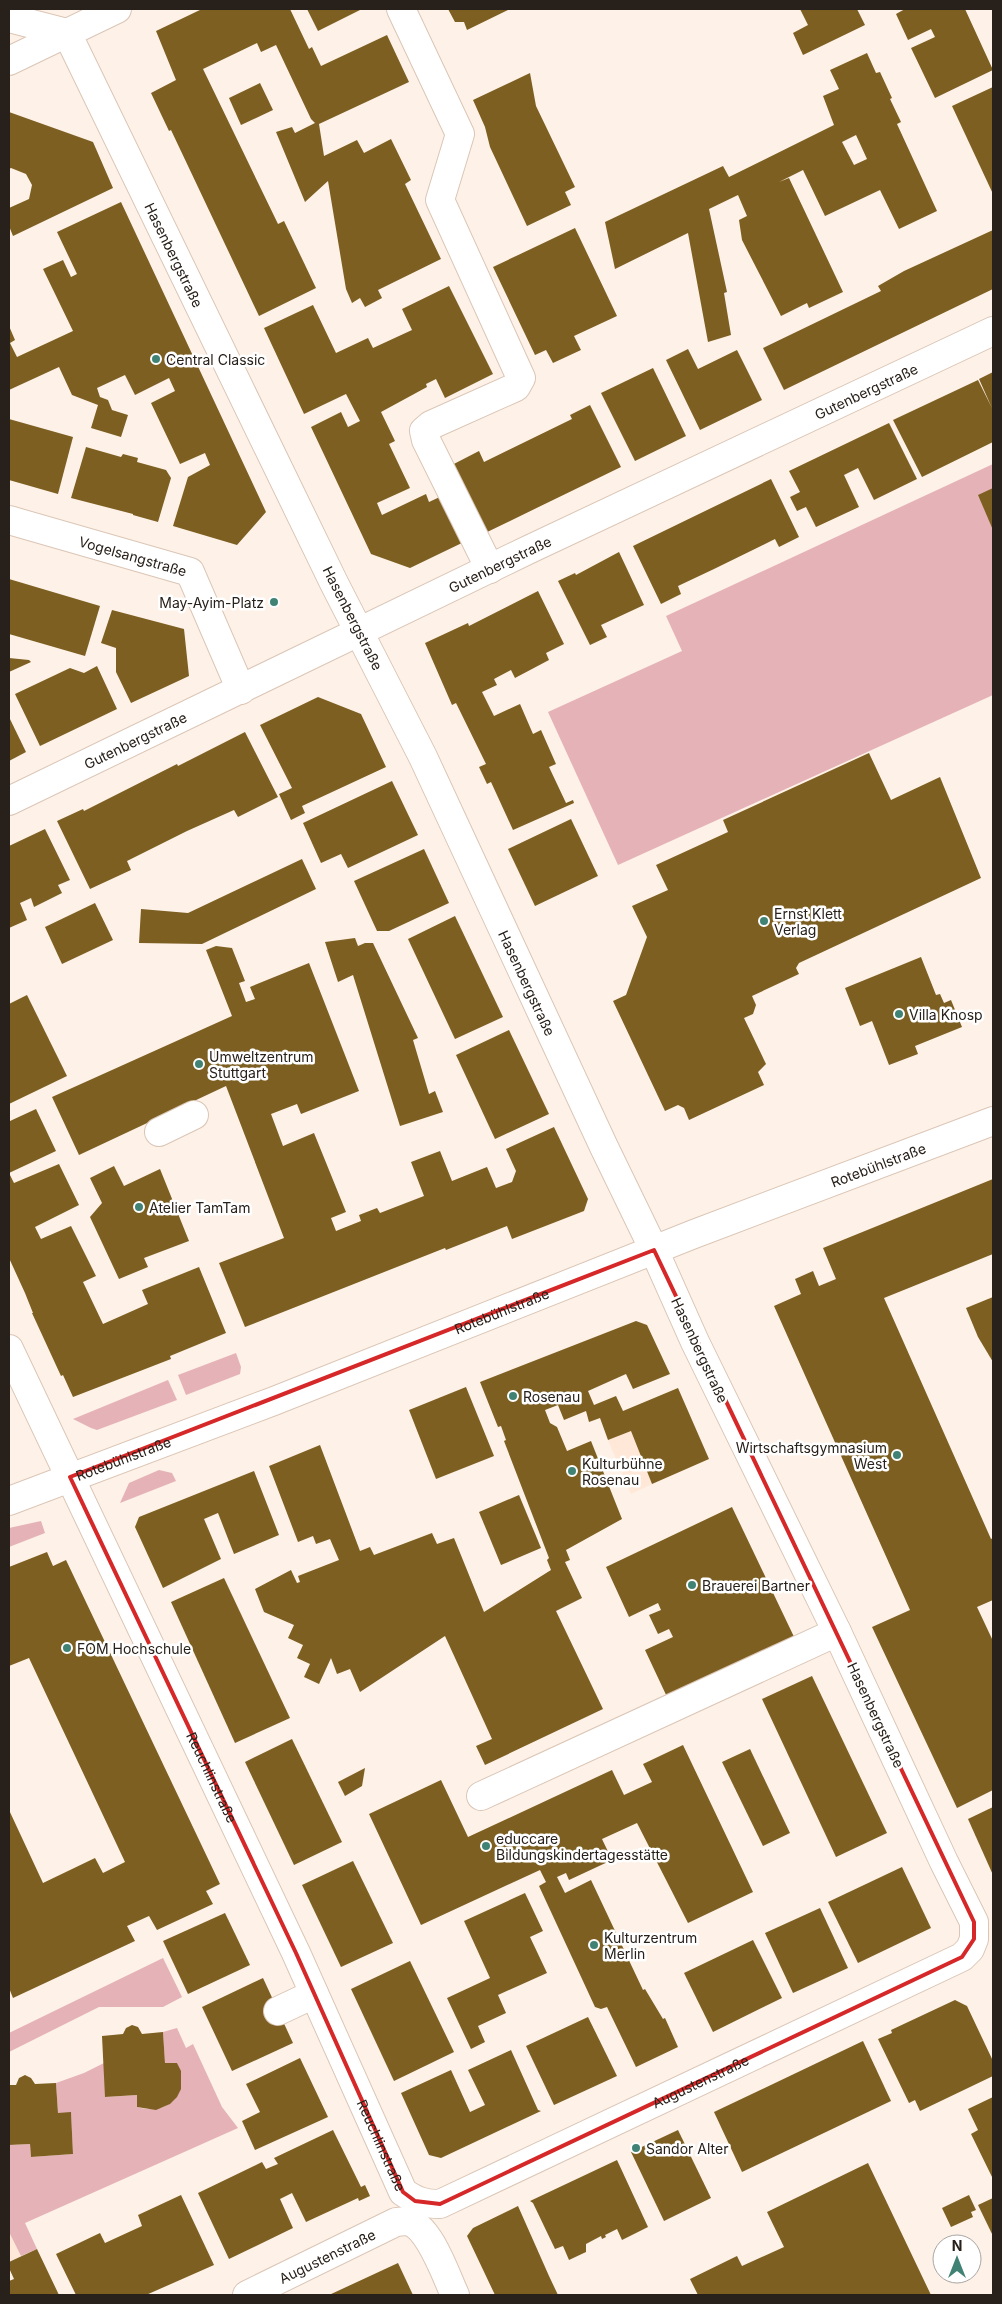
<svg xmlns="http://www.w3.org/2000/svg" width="1002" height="2304" font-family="Inter,sans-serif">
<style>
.built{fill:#ffe8d7}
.green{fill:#e5b2b7}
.building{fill:#7d5f21;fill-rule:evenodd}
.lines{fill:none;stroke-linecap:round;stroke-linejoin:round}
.minor-casing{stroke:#dbc6b6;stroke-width:30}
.major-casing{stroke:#dbc6b6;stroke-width:30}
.minor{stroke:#fff;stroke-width:28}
.major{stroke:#fff;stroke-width:28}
.marked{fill:none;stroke:#d62828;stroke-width:4;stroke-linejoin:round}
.poi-dot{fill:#408374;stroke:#fff;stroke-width:2}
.labels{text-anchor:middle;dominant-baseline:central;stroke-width:5;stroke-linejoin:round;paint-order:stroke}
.street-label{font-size:14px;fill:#28201a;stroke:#fff}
.poi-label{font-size:14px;fill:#28201a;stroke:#fff;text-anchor:start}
</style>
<rect width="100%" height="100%" fill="#fef1e7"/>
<!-- built -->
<g class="built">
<polygon points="631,1431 652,1484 631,1494 608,1440"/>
<polygon points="9,2232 21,2256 9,2262"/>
</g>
<!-- green -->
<g class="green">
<polygon points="993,464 993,695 618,865 548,712 682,651 666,616"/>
<polygon points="236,1353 241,1367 240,1374 186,1395 178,1375"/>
<polygon points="168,1380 177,1400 97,1430 91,1428 73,1419"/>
<polygon points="159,1470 172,1473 176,1481 120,1503 129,1483"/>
<polygon points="41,1521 45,1533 9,1547 9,1528"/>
<polygon points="163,1958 182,1997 163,2007 99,2007 9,2052 9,2033"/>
<path d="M177,2028l9,20 7,-4 29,63 16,21 -213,95 12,26 -16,7 -12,-24v-87l21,-1 1,13 42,-3 -2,-41h-13l-2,-30 28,-10 20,-10 2,34 31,-2v12c32,9 53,-13 40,-44h-12l-2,-31z"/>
</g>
<!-- building -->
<g class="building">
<polygon points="202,9 290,9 309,49 312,47 321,66 387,35 409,82 319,124 324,156 357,140 364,153 391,139 411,180 405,184 441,259 378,290 382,298 365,307 360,298 352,303 346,289 328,181 305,202 276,132 292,127 295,133 315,123 311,119 276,45 261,52 257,43 203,69 278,224 284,221 316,288 259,316 171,130 169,131 151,93 176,80 156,31"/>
<polygon points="307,9 362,9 318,31"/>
<polygon points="448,9 510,9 467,30 464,22 455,22"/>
<polygon points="800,9 857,9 865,25 803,55 793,33 808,25"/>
<polygon points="905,9 965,9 993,70 935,98 911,48 935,37 931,29 908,40 896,14"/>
<path d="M867,53l9,20 4,-1 12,26 -2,1 11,23 -4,2 40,87 -38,18 -19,-39 -55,26 -22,-46 -24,12 10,-4 54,114 -34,16 -2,-5 -26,13 -39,-76 -3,-20 8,-4 -9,-21 -29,14 18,83 -3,1 7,42 -23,7 -20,-109 -73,36 -10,-47 118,-56 6,11 105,-52 -11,-29 16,-7 -9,-19zM856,135l11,24 -13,6 -12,-23z"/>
<polygon points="530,73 536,106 575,187 565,192 571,205 527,226 490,147 485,127 473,100"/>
<polygon points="260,83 273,110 241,125 229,98"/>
<polygon points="993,87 993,194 952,106"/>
<polygon points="9,112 93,142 113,188 13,236 9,226 9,208 29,199 32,185 26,174 11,168 9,169"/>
<polygon points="121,202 266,512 237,545 173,526 188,477 210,465 205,453 180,464 151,403 175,391 169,378 135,395 125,375 97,388 100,397 108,400 112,410 128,415 121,437 91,428 98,405 72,395 59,367 9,390 9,326 15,340 10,343 17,357 73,331 43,269 63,260 71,277 77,274 57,232"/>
<polygon points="575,228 617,316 574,336 581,350 553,363 546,350 535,355 493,267"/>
<polygon points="993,230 993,289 784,390 763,348 881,291 878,286 904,271"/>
<polygon points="449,286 493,374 445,398 436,379 426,384 427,387 381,412 395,441 389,444 410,488 377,503 382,515 426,494 429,502 444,495 466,541 410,568 371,554 311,427 341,412 348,427 360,421 346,394 304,414 264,328 313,305 336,353 368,338 373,348 412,330 402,309"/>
<polygon points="688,349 698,369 737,350 762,400 700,430 666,360"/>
<polygon points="653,368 686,436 635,461 601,393"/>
<polygon points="993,372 993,442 922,477 893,420 978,380 992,408 979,379"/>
<polygon points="590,405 621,467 481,535 448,467 479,451 484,462 572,419 570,415"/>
<polygon points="9,419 73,437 58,494 9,480"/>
<polygon points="889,423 917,479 874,500 858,468 844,475 859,507 816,527 806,507 797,511 790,497 800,492 789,471"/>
<polygon points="86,447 121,457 123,454 138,458 137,462 166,470 171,478 158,522 133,515 133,514 71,498"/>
<polygon points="771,479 799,537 779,547 775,539 714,569 678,586 681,594 661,604 633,546"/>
<polygon points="993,488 993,530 978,495"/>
<polygon points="619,552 644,605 601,625 607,637 590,645 558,581 575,573 576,575"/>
<polygon points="9,579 100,606 85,656 9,634"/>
<polygon points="538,591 564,644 546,653 549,660 515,678 511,670 494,679 497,685 482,692 494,716 520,704 533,734 541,730 556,764 549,767 566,803 573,800 574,803 513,830 491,782 487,784 479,767 486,764 456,703 452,705 425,643 468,623 469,626"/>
<polygon points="112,610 184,629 189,676 131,703 116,672 116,648 101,643"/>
<polygon points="9,658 29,660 31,662 9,672"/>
<polygon points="97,666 117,709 40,746 15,694 70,668 84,673"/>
<polygon points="318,697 361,714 386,767 302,806 305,813 291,820 279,794 292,788 260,725"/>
<polygon points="9,717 26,752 9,761"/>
<polygon points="245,732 278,797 238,817 234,810 187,831 127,861 131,870 90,889 57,821 83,809 84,811 177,764 178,766"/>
<polygon points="869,753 891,800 940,777 981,878 799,963 796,968 799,974 752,996 756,1005 753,1014 744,1018 766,1064 758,1072 764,1085 689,1120 684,1108 678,1105 665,1111 613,1001 626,995 647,937 632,906 668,890 656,865 728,832 723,820"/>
<polygon points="392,781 418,835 348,868 341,854 321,863 303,823"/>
<polygon points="571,819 598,876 535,906 508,849"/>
<polygon points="45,829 70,880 58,885 62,893 34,907 31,898 20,903 27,920 9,928 9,846"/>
<polygon points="424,849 449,903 389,931 377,931 354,881"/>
<polygon points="302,859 316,889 202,944 139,943 141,909 188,913"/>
<polygon points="95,903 113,940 62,964 45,927"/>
<polygon points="455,916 503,1017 455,1039 408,939"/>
<polygon points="355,938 358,946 365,943 373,943 418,1038 413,1040 429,1094 435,1091 443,1112 400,1126 353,975 338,982 325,942"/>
<polygon points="216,946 232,948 245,981 239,983 246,1002 255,999 250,987 309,963 359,1091 301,1114 297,1104 271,1114 283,1146 314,1133 346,1212 331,1218 336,1231 361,1221 359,1215 377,1208 380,1213 424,1196 411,1162 440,1151 452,1181 487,1167 496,1188 512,1182 516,1171 506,1149 554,1127 588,1199 584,1211 512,1239 507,1226 446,1250 445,1248 245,1327 219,1263 284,1238 226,1086 79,1155 52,1097 232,1016 206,950"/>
<polygon points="921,957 936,995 940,994 944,1003 951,1000 962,1027 915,1046 918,1054 889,1065 872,1021 860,1026 845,988"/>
<polygon points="27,995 67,1076 9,1104 9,1004"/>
<polygon points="509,1030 549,1114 495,1139 456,1055"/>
<polygon points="36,1109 56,1151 9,1173 14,1183 59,1164 79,1205 35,1227 41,1239 71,1226 96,1276 83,1282 103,1324 148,1304 142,1290 199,1267 226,1333 170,1356 171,1359 73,1397 63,1375 61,1376 32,1313 33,1313 25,1293 9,1258 9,1118 10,1121"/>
<polygon points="114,1166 124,1186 160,1169 189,1241 144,1258 148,1267 119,1279 90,1217 102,1203 90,1178"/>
<polygon points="993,1179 993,1254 884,1298 991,1539 993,1538 993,1600 977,1607 993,1641 993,1790 957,1808 872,1627 910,1610 774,1306 801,1294 795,1279 813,1271 819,1286 836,1279 823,1248"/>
<polygon points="993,1297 993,1362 978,1337 966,1308"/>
<polygon points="636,1321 647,1325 670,1374 633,1389 626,1374 588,1391 594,1405 616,1396 623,1411 678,1388 709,1459 652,1484 631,1431 608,1440 600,1418 589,1422 586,1411 564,1420 558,1405 545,1410 550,1423 557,1427 567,1451 591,1441 622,1519 566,1550 570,1560 565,1562 582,1598 556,1611 603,1709 485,1765 476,1746 492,1739 445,1636 360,1692 350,1669 337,1674 331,1658 319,1684 304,1677 310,1664 297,1658 303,1645 288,1638 294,1625 264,1612 255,1589 291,1570 297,1583 300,1582 298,1576 339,1560 330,1539 316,1544 313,1536 298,1542 269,1466 320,1445 360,1551 370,1547 374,1555 432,1533 437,1544 454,1538 484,1612 551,1570 547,1560 549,1558 504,1441 506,1440 501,1426 498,1427 480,1382"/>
<polygon points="466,1387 494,1456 436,1479 409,1410"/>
<polygon points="254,1471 279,1535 234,1554 218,1513 204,1519 221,1559 163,1588 135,1527 139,1517"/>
<polygon points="519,1495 541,1548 501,1565 479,1512"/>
<polygon points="732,1507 796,1641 668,1699 645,1650 673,1637 669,1629 658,1634 649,1615 661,1610 658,1603 629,1617 606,1567"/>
<polygon points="47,1552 53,1566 66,1560 220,1884 206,1891 213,1904 157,1930 149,1916 127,1926 135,1941 13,1998 9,1988 9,1810 43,1883 95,1858 103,1873 125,1862 29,1658 9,1666 9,1567"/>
<polygon points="224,1578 290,1718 235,1743 171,1602"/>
<polygon points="812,1676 887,1833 836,1857 762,1699"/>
<polygon points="292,1739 342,1842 294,1865 245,1762"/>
<polygon points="683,1745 753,1892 688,1923 637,1823 602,1839 612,1860 569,1880 566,1873 557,1877 565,1893 591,1880 643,1990 645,1989 663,2019 665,2018 678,2047 636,2067 607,2007 601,2009 595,2007 539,1886 546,1882 540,1870 421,1925 369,1814 441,1780 468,1837 612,1770 624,1795 652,1782 643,1764"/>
<polygon points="750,1749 790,1833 763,1846 722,1762"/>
<polygon points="365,1768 362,1786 345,1796 338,1782"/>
<polygon points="993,1807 993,1875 968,1819"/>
<polygon points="353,1861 393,1943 341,1967 302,1885"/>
<polygon points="902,1867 931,1928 858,1963 828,1902"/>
<polygon points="525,1893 543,1931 530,1937 547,1973 498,1995 506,2013 478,2026 485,2042 471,2049 447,1998 490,1978 464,1921"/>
<polygon points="820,1908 848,1968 793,1993 765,1933"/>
<polygon points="225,1913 250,1965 188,1994 163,1941"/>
<polygon points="753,1940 782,1998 713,2032 684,1973"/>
<polygon points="410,1961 454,2052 394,2081 351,1989"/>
<polygon points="263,1978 293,2043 232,2071 202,2007"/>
<polygon points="955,2000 967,2006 993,2061 993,2076 920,2111 915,2100 909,2103 878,2039 892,2033 891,2030"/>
<polygon points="588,2017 617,2076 554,2105 526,2046"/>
<polygon points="132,2025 138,2027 142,2034 163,2032 165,2063 177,2063 181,2071 181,2089 177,2097 170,2104 156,2110 137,2107 137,2095 105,2097 102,2036 123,2034 126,2028"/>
<polygon points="863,2041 891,2101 742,2172 714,2112"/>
<polygon points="511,2050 538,2110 541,2111 441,2158 429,2155 401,2093 451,2070 470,2112 485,2105 468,2070"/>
<polygon points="300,2058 328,2117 255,2150 242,2121 260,2112 246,2084"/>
<polygon points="25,2075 31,2078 35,2084 56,2083 58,2113 71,2112 73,2154 31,2157 30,2144 9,2145 9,2085 16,2085 19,2078"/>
<polygon points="993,2097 993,2179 971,2134 978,2130 968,2109"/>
<polygon points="333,2130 361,2187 365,2185 370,2196 359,2201 358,2198 306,2222 292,2193 280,2199 293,2228 229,2259 198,2193 262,2162 266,2169 278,2164 274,2158"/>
<polygon points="678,2130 711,2198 664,2221 631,2152"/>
<polygon points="617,2160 648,2227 622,2240 617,2229 605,2235 606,2237 602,2239 601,2236 586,2244 586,2252 569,2260 563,2246 555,2249 533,2203 530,2201"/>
<polygon points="868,2163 931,2295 698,2295 690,2279 737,2256 742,2266 784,2247 767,2212"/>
<polygon points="181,2195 214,2265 146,2295 76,2295 56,2254 100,2233 105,2243 142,2226 138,2215"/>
<polygon points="969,2195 976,2210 971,2212 973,2217 951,2227 942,2208"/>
<polygon points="993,2198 993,2236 978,2205"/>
<polygon points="518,2206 549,2276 558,2295 495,2295 467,2236 473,2228"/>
<polygon points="37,2249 59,2295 9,2295 9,2281 14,2279 9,2268 9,2262"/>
<polygon points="398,2263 413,2295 329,2295"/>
</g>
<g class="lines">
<defs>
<g id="minor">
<polyline points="401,9 460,134 440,200 521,378 516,387 431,425 424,431 426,440 490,569"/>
<polyline points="9,18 67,33"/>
<polyline points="9,61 117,9"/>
<path id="s1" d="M9,520l181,52 51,118"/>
<path id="s2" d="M9,801l521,-252 463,-218"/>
<polyline points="159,1132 194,1115"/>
<path id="s3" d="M9,1349l287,604 107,239c13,9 21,12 37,12l522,-247 8,-8 4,-10v-17l-30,-60 -107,-230 -142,-290 -41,-92 -50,-103 -181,-390 -89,-174 -267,-550"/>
<polyline points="481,1796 837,1632"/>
<polyline points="278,2011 314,1994"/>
<path id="s4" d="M247,2295l149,-73c4,0 9,-1 12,-1 22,6 38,55 47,74"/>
</g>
<g id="major">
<path id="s5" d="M9,1501l265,-100 420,-167 299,-113"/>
</g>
</defs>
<!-- minor casing -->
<use href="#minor" class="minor-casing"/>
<!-- major casing -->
<use href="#major" class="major-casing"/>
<!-- minor -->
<use href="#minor" class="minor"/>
<!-- major -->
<use href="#major" class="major"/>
</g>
<!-- marked area -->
<path class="marked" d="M654,1250l320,672v17l-12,18 -522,247 -25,-3 -12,-9 -107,-239 -226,-476z"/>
<!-- markers -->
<g class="poi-dot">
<circle cx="156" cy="359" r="5"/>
<circle cx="274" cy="602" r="5"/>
<circle cx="764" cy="921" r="5"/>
<circle cx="899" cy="1014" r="5"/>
<circle cx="199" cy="1064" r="5"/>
<circle cx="139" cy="1207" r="5"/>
<circle cx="513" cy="1396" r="5"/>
<circle cx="897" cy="1455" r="5"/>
<circle cx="572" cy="1471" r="5"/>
<circle cx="692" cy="1585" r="5"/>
<circle cx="67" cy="1648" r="5"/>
<circle cx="486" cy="1846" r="5"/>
<circle cx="594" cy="1945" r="5"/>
<circle cx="636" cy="2148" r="5"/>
</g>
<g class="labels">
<!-- street labels -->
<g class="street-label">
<text transform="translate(174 255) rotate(64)">Hasenbergstraße</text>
<text stroke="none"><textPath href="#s2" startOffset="950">Gutenbergstraße</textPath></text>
<text stroke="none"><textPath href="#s1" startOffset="129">Vogelsangstraße</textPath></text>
<text stroke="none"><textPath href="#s2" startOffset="545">Gutenbergstraße</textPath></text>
<text transform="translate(353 618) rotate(63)">Hasenbergstraße</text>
<text stroke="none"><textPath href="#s2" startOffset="140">Gutenbergstraße</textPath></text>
<text transform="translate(527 983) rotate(65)">Hasenbergstraße</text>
<text stroke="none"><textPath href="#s5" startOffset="932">Rotebühlstraße</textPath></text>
<text stroke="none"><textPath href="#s5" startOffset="528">Rotebühlstraße</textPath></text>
<text transform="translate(700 1350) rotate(65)">Hasenbergstraße</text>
<text stroke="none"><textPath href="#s5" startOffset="122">Rotebühlstraße</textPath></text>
<text transform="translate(876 1715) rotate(65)">Hasenbergstraße</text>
<text stroke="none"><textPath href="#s3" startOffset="474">Reuchlinstraße</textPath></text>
<text stroke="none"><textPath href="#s3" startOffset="1258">Augustenstraße</textPath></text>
<text stroke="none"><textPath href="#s3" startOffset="879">Reuchlinstraße</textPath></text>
<text stroke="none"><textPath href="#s4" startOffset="89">Augustenstraße</textPath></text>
</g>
<!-- poi labels -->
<g class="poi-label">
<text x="166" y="359">Central Classic</text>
<text x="264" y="602" text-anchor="end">May-Ayim-Platz</text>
<text x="774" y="913">Ernst Klett<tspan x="774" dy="16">Verlag</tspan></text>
<text x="909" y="1014">Villa Knosp</text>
<text x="209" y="1056">Umweltzentrum<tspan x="209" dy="16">Stuttgart</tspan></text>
<text x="149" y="1207">Atelier TamTam</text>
<text x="523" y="1396">Rosenau</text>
<text x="887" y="1447" text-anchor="end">Wirtschaftsgymnasium<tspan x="887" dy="16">West</tspan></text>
<text x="582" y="1463">Kulturbühne<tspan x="582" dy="16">Rosenau</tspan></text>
<text x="702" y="1585">Brauerei Bartner</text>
<text x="77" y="1648">FOM Hochschule</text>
<text x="496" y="1838">educcare<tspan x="496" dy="16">Bildungskindertagesstätte</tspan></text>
<text x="604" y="1937">Kulturzentrum<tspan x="604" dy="16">Merlin</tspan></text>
<text x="646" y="2148">Sandor Alter</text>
</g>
</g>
<!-- border -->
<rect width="1002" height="2304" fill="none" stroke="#28201a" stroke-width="20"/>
<!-- north arrow -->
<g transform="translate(957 2259)"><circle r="24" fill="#ffffff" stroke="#a9a6a3"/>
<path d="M0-4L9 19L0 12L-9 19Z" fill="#408374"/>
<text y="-8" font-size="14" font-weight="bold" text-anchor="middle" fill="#28201a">N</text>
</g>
</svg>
